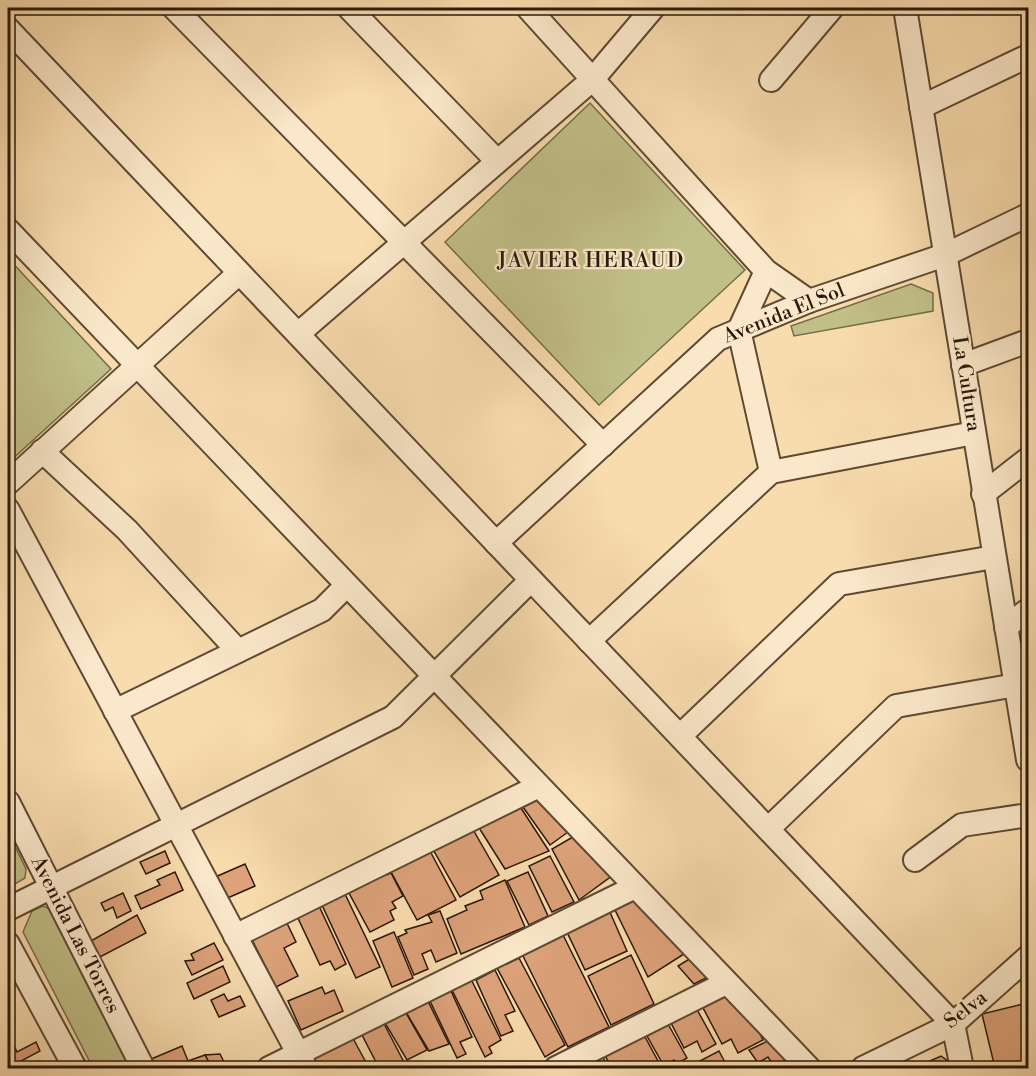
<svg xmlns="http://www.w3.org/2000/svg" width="1036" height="1076" font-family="'Libre Bodoni',serif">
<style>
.green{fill:#c1bf88;stroke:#766c49;stroke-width:1.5}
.building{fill:#dda27a;stroke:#2b180a;stroke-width:1.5}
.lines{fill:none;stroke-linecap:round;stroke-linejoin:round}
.minor-casing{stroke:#5e4933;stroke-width:26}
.minor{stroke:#fbe8ca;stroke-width:22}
.labels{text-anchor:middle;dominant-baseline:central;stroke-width:4.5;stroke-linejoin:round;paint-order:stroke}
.street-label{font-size:20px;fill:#2b180a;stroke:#fbe8ca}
.neighbourhood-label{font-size:21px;letter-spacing:1.5px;fill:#2b180a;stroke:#fbe8ca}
</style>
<rect width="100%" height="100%" fill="#f9dcae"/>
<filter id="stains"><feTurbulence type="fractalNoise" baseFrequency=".00333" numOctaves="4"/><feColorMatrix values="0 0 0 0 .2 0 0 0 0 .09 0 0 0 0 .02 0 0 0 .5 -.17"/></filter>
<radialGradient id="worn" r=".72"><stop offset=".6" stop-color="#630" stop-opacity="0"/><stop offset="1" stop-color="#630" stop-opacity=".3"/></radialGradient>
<!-- green -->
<g class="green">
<polygon points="590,103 745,270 599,405 445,242"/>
<polygon points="8,258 111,369 8,463"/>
<polygon points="911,284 933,293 933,311 794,336 791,326"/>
<polygon points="8,832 26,869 25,878 15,884 8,883"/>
<polygon points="43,906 59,913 133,1068 93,1068 23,932 32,911"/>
</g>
<!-- building -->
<g class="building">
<polygon points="534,796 568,832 550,845 523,807"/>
<polygon points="519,805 549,851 505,869 476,823"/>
<polygon points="471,826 499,875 460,897 430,844"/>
<polygon points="578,834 613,875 579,900 552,849"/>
<polygon points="165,851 170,863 146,874 140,862"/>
<polygon points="430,851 456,900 417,920 390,870"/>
<polygon points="550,856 574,902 552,912 529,866"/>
<polygon points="245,864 255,886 223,900 213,878"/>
<polygon points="382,867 386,875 391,873 403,896 392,902 396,908 390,911 394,920 370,932 349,893 374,879"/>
<polygon points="175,872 183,890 141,909 135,896 160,885 157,880"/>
<polygon points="528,872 548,916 529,925 507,881"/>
<polygon points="505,880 525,927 461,954 447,919 467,910 465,906 483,899 480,891"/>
<polygon points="123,893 131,911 117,918 113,907 105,911 101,903"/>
<polygon points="345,894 380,967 356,978 322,905"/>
<polygon points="635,894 687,952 648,977 614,908"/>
<polygon points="319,906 346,964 335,970 330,961 320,965 297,916"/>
<polygon points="609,910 627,951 585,970 566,930"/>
<polygon points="440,911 457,953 436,962 431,950 422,954 428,969 414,975 398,937 407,933 405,930 432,922 428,915"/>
<polygon points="137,915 146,933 98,958 89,942"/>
<polygon points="284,917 296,942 284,948 298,976 276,987 249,934"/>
<polygon points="394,932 413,978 392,987 373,941"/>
<polygon points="563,935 609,1027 568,1047 521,952"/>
<polygon points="214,943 223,960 192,975 185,961 194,960 191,954"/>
<polygon points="631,955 654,1004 611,1025 588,976"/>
<polygon points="519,958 565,1045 545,1057 496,966 505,961 507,964"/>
<polygon points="691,958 708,977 694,984 678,966"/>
<polygon points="223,966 230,982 194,999 187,983"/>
<polygon points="495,970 515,1011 505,1015 513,1031 501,1036 476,980"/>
<polygon points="471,979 501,1040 489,1047 492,1053 485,1057 451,988"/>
<polygon points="322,987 325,994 334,990 343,1011 301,1030 288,1001"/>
<polygon points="451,991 472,1037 460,1042 466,1054 457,1058 430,1001"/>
<polygon points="724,992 730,1003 735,1001 746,1006 763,1040 738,1053 731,1039 722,1044 701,1004"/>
<polygon points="224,994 228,1001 240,996 245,1006 219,1017 211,1000"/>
<polygon points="425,995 449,1044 429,1051 403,1007"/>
<polygon points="1023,1004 1028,1029 1028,1068 995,1068 982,1014"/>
<polygon points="695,1006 716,1044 702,1052 697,1041 684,1048 670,1021"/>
<polygon points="406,1013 427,1050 407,1060 381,1016 396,1017"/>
<polygon points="382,1020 407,1068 379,1068 360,1031"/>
<polygon points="668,1024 687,1058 677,1064 674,1060 664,1066 647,1036"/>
<polygon points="349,1031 369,1068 317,1068 311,1057"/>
<polygon points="644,1035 658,1061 653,1064 656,1068 612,1068 603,1052"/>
<polygon points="774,1038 801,1068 775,1068 768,1057 758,1063 749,1050"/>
<polygon points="12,1041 17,1052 36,1042 40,1051 8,1068 8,1043"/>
<polygon points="182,1046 188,1061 171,1068 153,1068 149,1060"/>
<polygon points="719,1051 728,1068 696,1068 694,1064"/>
<polygon points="220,1054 227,1068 212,1068 205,1055"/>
<polygon points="205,1055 212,1068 176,1068 188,1061"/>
<polygon points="602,1055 608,1068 573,1068"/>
<polygon points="941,1056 948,1061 949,1068 914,1068"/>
<polygon points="40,1061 43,1068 20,1068"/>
</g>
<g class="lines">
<defs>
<g id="minor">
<polyline points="174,8 603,445"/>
<polyline points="349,8 497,161"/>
<polyline points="528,8 766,271 809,301"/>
<polyline points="905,8 1028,760"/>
<polyline points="8,29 953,1024 962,1068"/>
<polyline points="771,80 832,8"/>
<polyline points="921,107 1028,56"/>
<polyline points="8,230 809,1068"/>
<polyline points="766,271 739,330 771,472"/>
<polyline points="298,334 593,79 653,8"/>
<polyline points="963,365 1028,341"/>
<polyline points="42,451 127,530 238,651"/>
<polyline points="8,483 239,273"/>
<polyline points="983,494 1028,459"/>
<polyline points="8,510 306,1068"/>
<polyline points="496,543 718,339 809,301 945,255 1028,215"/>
<polyline points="1006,627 1028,610"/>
<polyline points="589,641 771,472 974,433"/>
<polyline points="115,711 322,610 347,585"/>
<polyline points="680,736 839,584 994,557"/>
<polyline points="8,802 143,1068"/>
<polyline points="768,829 896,706 1016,685"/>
<polyline points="915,860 962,825 1028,815"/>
<polyline points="8,909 393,717 531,580"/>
<polyline points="235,936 539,786"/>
<polyline points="8,944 75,1068"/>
<polyline points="269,1068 635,887"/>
<polyline points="556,1068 726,983"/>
<polyline points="863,1068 953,1024 1028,957"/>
</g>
</defs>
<!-- minor casing -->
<use href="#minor" class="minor-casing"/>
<!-- minor -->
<use href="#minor" class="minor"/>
</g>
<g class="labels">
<!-- street labels -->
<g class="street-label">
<text transform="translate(784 314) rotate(-22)">Avenida El Sol</text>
<text transform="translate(966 384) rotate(81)">La Cultura</text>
<text transform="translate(75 935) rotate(63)">Avenida Las Torres</text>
<text transform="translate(966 1010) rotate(-38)">Selva</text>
</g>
<!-- neighbourhood labels -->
<g class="neighbourhood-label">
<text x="591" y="261">JAVIER HERAUD</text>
</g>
</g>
<!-- margin -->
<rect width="1036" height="1076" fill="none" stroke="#f9dcae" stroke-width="30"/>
<rect x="9" y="9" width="1018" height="1058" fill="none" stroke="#2b180a" stroke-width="3"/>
<rect x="15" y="15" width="1006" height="1046" fill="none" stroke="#2b180a" stroke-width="1.5"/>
<rect width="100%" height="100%" filter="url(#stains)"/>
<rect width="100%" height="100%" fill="url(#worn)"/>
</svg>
